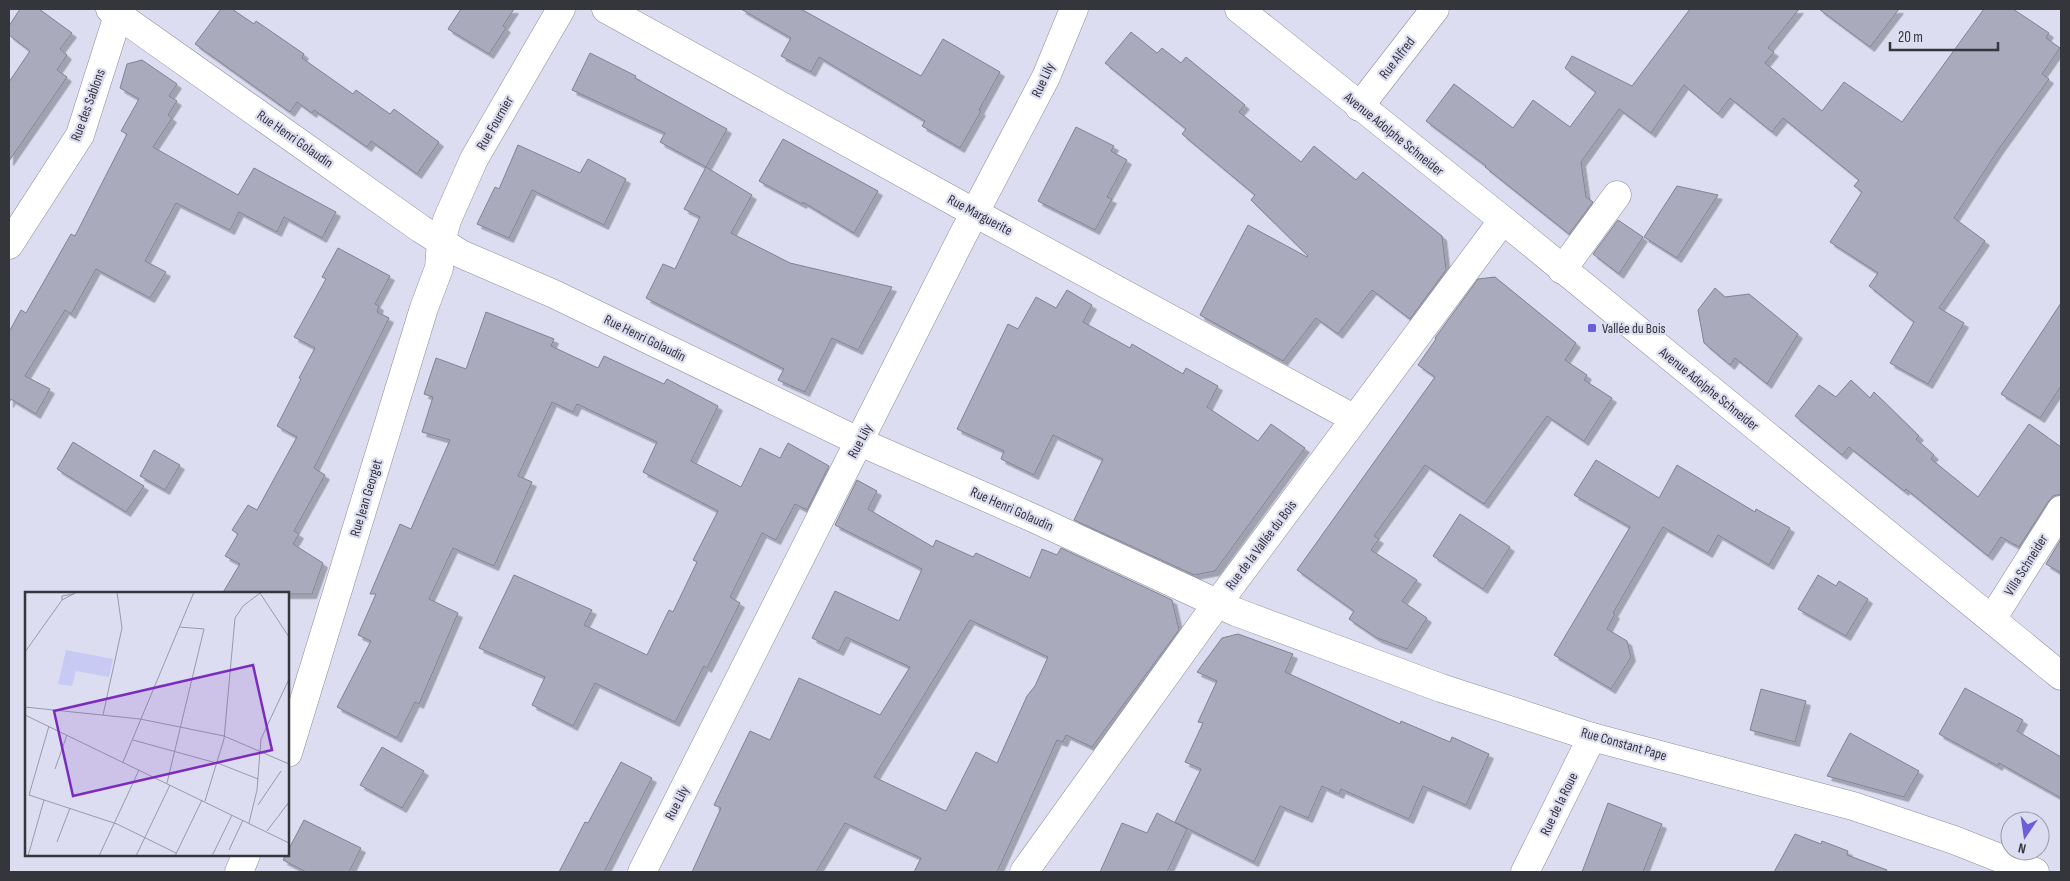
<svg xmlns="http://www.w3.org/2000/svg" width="2070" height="881" font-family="'Sofia Sans Condensed',sans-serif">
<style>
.building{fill:#a9aabc;stroke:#818292;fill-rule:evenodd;filter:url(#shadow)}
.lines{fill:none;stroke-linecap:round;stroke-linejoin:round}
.minor-casing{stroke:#8b8c9d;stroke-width:29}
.tertiary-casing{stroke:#8b8c9d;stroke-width:29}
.minor{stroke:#fff;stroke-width:28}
.tertiary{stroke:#fff;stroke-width:28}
.poi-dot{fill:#6a5fd9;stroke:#dcddf0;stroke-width:2}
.labels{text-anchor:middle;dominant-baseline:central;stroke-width:4.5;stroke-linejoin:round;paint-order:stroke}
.street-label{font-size:14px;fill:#35353c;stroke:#dcddf0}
.poi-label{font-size:14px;fill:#35353c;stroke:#dcddf0;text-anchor:start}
.inset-road{fill:none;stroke:#999aa8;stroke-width:1}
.view{fill:#7b2cbf;fill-opacity:0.15;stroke:#7b2cbf;stroke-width:2.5}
.inset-edge{fill:none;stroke:#35353c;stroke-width:2.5}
</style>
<defs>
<filter id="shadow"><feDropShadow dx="4.5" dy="4.5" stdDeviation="0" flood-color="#0004"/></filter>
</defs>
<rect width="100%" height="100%" fill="#dcddf0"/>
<!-- building -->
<g class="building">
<polygon points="20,9 39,9 72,33 60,49 67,55 57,70 67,77 9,161 9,82 30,51 9,35 9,26"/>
<polygon points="221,9 232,9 254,24 256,21 304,54 302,58 353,94 356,90 390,114 394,109 439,142 417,174 371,141 367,147 314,110 312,113 297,102 290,112 195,44"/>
<polygon points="461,9 514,9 503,26 506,28 489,54 448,29"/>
<polygon points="741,9 801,9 921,76 943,39 1000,72 979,110 981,111 960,148 922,126 925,121 819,57 811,72 781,56 791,38"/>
<polygon points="1690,9 1799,9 1768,48 1774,52 1765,63 1822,111 1844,82 1902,122 1984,9 2013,9 2049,33 2046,38 2060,48 2042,74 2049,79 1998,150 1954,218 1985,241 1939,308 1964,323 1928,384 1890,363 1914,322 1869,286 1878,273 1830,242 1862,192 1854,186 1859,180 1783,118 1772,132 1730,98 1718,114 1684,85 1651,133 1619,109 1581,162 1586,197 1593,202 1569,234 1485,167 1486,166 1426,121 1454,84 1513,128 1533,100 1570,127 1596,92 1565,68 1572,56 1632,86"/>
<polygon points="1819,9 1899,9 1870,47"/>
<polygon points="1131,32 1157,53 1162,48 1181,63 1186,57 1245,105 1239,112 1301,162 1314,146 1356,180 1363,172 1442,236 1446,270 1410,319 1372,290 1338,334 1316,318 1283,361 1200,315 1248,225 1307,257 1308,256 1251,200 1255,195 1182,134 1186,129 1105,63"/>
<polygon points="590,53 636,76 635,78 727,129 706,167 660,142 665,133 572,90"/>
<polygon points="142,60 177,84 169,96 177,101 168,115 172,118 153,147 238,195 254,168 336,212 322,238 284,217 277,232 239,212 230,230 176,203 145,261 166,272 150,298 96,269 71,314 65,310 25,376 50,389 36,414 11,399 9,403 9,332 21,310 26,313 71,234 75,236 127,134 121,131 139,99 120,88 127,64"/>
<polygon points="1076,127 1114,146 1111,151 1127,160 1107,197 1112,199 1095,230 1038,201"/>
<polygon points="783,139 878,191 854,233 803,202 802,204 759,181"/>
<polygon points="518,145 580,173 588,159 626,179 604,225 532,190 509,238 477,224 495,187 499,189"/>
<polygon points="706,167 752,195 731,233 790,263 892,287 858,350 832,338 805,392 778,380 784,369 646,298 663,264 675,269 700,217 684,209"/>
<polygon points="1677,186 1718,195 1677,258 1644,237"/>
<polygon points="1618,220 1643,237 1619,274 1593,254"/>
<polygon points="338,248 390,276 375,304 379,306 377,312 389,318 314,468 325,475 294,531 299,534 293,544 323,563 312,594 222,594 240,564 225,556 238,534 232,530 248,505 257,510 297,437 277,426 301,379 299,378 315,348 294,337 326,279 322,277"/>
<polygon points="1495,277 1576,343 1565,360 1587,375 1584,380 1612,398 1584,441 1547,416 1484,504 1425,465 1374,536 1379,539 1371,550 1417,580 1402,601 1427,618 1407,649 1377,638 1349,619 1354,611 1297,570 1435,377 1418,365 1436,339 1435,338 1478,279"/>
<polygon points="1715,288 1725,297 1749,294 1798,334 1767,384 1735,358 1730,365 1704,343 1698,310"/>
<polygon points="1067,290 1092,305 1083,322 1130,348 1132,344 1183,374 1186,368 1218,386 1207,407 1258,441 1271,424 1305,448 1215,571 1194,575 1074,520 1103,459 1053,435 1034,475 1001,459 1004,451 957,429 1008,324 1018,329 1036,297 1056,308"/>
<polygon points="2061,303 2061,386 2040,418 2001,394"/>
<polygon points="486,312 554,339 551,346 598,368 604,356 664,384 667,379 718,406 691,461 741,487 760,448 780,458 788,443 829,466 807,510 795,504 776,540 762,533 730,597 740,603 707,668 704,666 675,722 595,683 573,726 532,705 545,677 479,648 514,575 592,610 584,625 647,655 669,610 673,612 697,562 693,560 718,511 643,472 657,442 577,404 573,412 552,402 518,476 532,482 494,566 453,548 429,599 458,613 419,704 415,702 397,738 337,707 371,641 358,635 376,594 370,594 400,524 411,529 450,440 422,432 433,397 424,394 436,358 466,369"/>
<polygon points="1851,380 1870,398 1874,392 1919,436 1916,439 1934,455 1931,459 1978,497 2029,424 2061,447 2061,494 2053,496 2048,502 2019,547 2001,537 1988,556 1906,489 1904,491 1849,447 1842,455 1795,416 1819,385 1836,397"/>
<polygon points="73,442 144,486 126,512 57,469"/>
<polygon points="154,450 180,465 165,490 140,476"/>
<polygon points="1596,460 1659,498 1677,465 1755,512 1756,509 1790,528 1769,565 1718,535 1708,553 1663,527 1613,613 1615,614 1607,629 1627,641 1631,657 1611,689 1554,655 1630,527 1574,495"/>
<path d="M857,480l20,11 -9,18 65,38 3,-7 37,17 3,-4 54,25 12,-29 15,6 4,-7 111,52 7,30 -87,117 -26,-12 -3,7 -6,-2 -60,132h-83l7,-14 -76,-35 -29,49h-124l29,-64 -7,-3 36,-74 20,9 29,-62 81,37 30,-48 -64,-30 -7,14 -27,-13 23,-47 64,30 23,-52 -87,-44zM970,620l78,37 -13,29 -8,10 -30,67 -21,-11 -30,59 -72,-34z"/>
<polygon points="1460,514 1510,547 1483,589 1433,556"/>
<polygon points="2061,539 2061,573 2046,564"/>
<polygon points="1818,575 1836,586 1839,581 1868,599 1846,636 1798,609"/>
<polygon points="1238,634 1293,654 1285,672 1400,724 1401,721 1450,742 1452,737 1489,754 1466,805 1423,786 1409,819 1341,789 1339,794 1322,786 1308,818 1280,806 1254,862 1175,822 1201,769 1185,762 1203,723 1198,722 1217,681 1197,672 1222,638"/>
<polygon points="1965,688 2023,720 2017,731 2061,757 2061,798 1999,763 1998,766 1939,734"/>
<polygon points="1761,689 1806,701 1795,742 1750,730"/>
<polygon points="1850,733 1919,771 1904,797 1827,776"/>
<polygon points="382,747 424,771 402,808 360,785"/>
<polygon points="621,762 652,778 604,872 559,872 585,822 588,823"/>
<polygon points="1608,803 1662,824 1643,872 1582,872"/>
<polygon points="1157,813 1187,829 1167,872 1100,872 1122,823 1147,833"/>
<polygon points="304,820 361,848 349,872 306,872 283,860"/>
<polygon points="1795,834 1821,844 1822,841 1848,851 1847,855 1887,870 1886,872 1774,872"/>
</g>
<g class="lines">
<defs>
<g id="minor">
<polyline points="110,9 421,229 461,254 554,294 860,442 1033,518 1236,612 1441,688 1592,737 1853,806 1954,840 2035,872"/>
<polyline points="606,9 975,213 1355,419"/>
<polyline points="1359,107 1435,9"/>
<polyline points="9,245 80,135 120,9"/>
<polyline points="1562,270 1617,195"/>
<polyline points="1992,619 2061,510"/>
<polyline points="288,753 424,308 439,268 441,242 447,220 474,159 561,9"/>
<polyline points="239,872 246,855"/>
<polyline points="642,872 963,235 1046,77 1074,9"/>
<polyline points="1024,872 1203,623 1503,220"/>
<polyline points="1525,872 1592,737"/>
</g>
<polyline id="tertiary" points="1239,9 1503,220 2061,676"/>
</defs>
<!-- minor casing -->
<use href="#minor" class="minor-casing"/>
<!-- tertiary casing -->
<use href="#tertiary" class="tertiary-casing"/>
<!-- minor -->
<use href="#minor" class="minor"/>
<!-- tertiary -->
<use href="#tertiary" class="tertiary"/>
</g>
<!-- markers -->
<rect class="poi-dot" x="1587" y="323" width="10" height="10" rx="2.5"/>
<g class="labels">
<!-- street labels -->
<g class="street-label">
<text transform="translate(1397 58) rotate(-52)">Rue Alfred</text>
<text transform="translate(1043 80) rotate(-65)">Rue Lily</text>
<text transform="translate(88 105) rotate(-70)">Rue des Sablons</text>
<text transform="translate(495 123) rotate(-60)">Rue Fournier</text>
<text transform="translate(1394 134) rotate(39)">Avenue Adolphe Schneider</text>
<text transform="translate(295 139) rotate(35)">Rue Henri Golaudin</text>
<text transform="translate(980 215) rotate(28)">Rue Marguerite</text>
<text transform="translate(645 338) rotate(26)">Rue Henri Golaudin</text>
<text transform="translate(1709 389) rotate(39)">Avenue Adolphe Schneider</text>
<text transform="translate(860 441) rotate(-62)">Rue Lily</text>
<text transform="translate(366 498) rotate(-73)">Rue Jean Georget</text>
<text transform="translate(1012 509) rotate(24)">Rue Henri Golaudin</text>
<text transform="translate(1261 545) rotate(-53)">Rue de la Vallée du Bois</text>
<text transform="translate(2026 565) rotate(-58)">Villa Schneider</text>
<text transform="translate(1624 744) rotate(16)">Rue Constant Pape</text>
<text transform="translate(677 803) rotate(-63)">Rue Lily</text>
<text transform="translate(1559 804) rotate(-64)">Rue de la Roue</text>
</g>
<!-- poi labels -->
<g class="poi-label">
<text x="1602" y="328">Vallée du Bois</text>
</g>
</g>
<!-- overview -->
<g transform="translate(25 592)">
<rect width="264" height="264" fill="#dcddf0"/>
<path d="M41,58l47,9 -4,18 -33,-6 -4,15 -14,-2z" fill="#c8caf4"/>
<path class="inset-road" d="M235,1l29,44M37,8l15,-8M0,60l37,-52v-4l12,-2M0,115l115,12 40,8 44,9 65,28M0,123l264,128M78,123l19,-87 -5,-36M24,134l-20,69 88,29 59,29M108,148l87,24 38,15M98,170l71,-170M30,177l12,-34M142,191l37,-154 -24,-2M180,209l19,-62 11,-121 8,-12 17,-13M233,213l23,-34M224,231l8,-33 4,-51 28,-60M242,239l22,-29M32,250l13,-34M204,258l14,-30M3,264l16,-56M74,264l40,-86M111,264l34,-71M150,264l27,-56M187,264l20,-41"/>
<path class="view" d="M228,73l19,85 -199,46 -19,-85z"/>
<rect width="264" height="264" class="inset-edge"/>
</g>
<!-- border -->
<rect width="2070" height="881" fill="none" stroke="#35353c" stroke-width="20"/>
<!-- north arrow -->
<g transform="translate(2025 836) rotate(193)"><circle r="24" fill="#dcddf0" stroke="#999aa8"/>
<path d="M0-4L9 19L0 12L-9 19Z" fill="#6a5fd9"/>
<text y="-8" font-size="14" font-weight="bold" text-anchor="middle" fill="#35353c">N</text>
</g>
<!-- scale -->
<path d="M1890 42v8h108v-8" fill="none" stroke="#35353c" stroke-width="2.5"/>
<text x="1898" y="42" font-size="15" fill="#35353c" stroke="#dcddf0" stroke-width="4" paint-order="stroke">20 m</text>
</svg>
